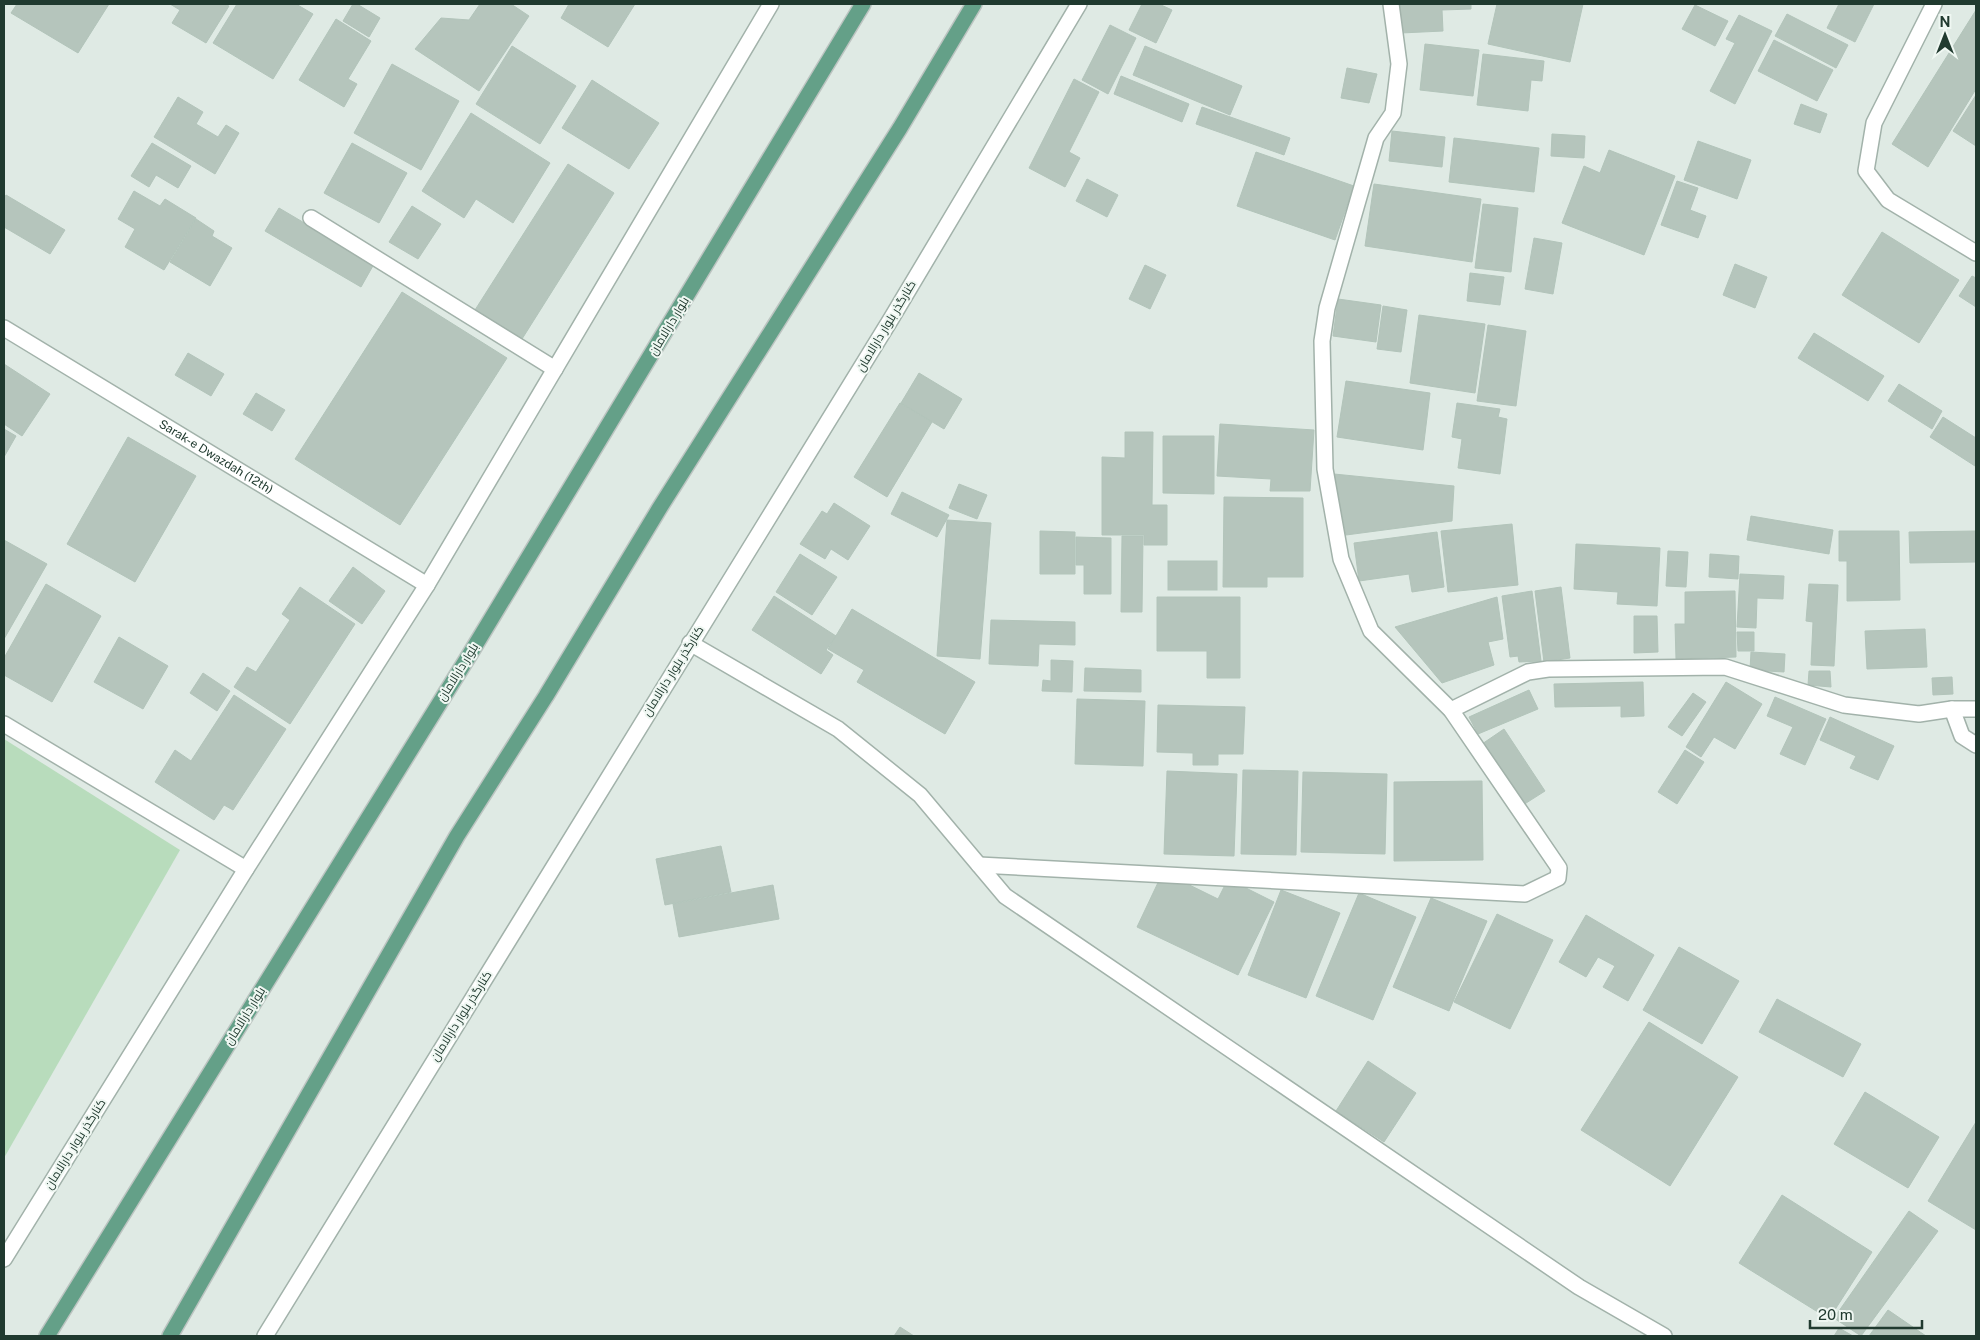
<svg xmlns="http://www.w3.org/2000/svg" width="1980" height="1340" font-family="'Public Sans',Cairo,sans-serif">
<style>
.green{fill:#b8dcbc}
.building{fill:#b5c5bc;stroke:#b2c4ba}
.lines{fill:none;stroke-linecap:round;stroke-linejoin:round}
.minor-casing{stroke:#a2b2aa;stroke-width:18}
.major-casing{stroke:#bcc4c1;stroke-width:18}
.minor{stroke:#fff;stroke-width:15}
.major{stroke:#64a088;stroke-width:15}
.labels{text-anchor:middle;dominant-baseline:central;stroke-width:4;stroke-linejoin:round;paint-order:stroke}
.street-label{font-size:12px;fill:#203a2f;stroke:#eff7f2}
</style>
<rect width="100%" height="100%" fill="#dfeae4"/>
<!-- green -->
<polygon class="green" points="4,739 180,850 4,1158"/>
<!-- building -->
<g class="building">
<polygon points="17,4 109,4 78,53 11,13"/>
<polygon points="170,4 224,4 229,6 206,43 172,23 180,10"/>
<polygon points="237,4 296,4 313,14 273,79 213,43"/>
<polygon points="353,4 357,4 380,18 369,37 343,21"/>
<polygon points="480,4 511,4 529,16 479,91 415,49 441,18 469,20"/>
<polygon points="569,4 635,4 608,47 561,18"/>
<polygon points="1142,4 1159,4 1172,10 1156,43 1129,30"/>
<polygon points="1400,4 1471,4 1471,9 1442,10 1443,31 1401,33"/>
<polygon points="1497,4 1583,4 1570,62 1488,44"/>
<polygon points="1839,4 1874,4 1855,42 1827,28"/>
<polygon points="1695,5 1728,21 1715,46 1682,29"/>
<polygon points="1976,10 1976,89 1928,167 1892,144"/>
<polygon points="1787,14 1848,45 1836,68 1775,36"/>
<polygon points="1739,15 1772,31 1735,104 1710,91 1735,43 1726,39"/>
<polygon points="336,19 371,41 348,79 357,84 344,107 299,80"/>
<polygon points="1110,25 1136,38 1108,94 1082,80"/>
<polygon points="1774,40 1833,70 1817,101 1758,71"/>
<polygon points="1425,44 1479,50 1473,96 1420,90"/>
<polygon points="512,46 576,86 540,144 476,104"/>
<polygon points="1145,46 1242,86 1230,115 1133,75"/>
<polygon points="1483,54 1544,61 1542,81 1531,80 1528,111 1477,105"/>
<polygon points="392,64 459,101 421,170 354,133"/>
<polygon points="1347,68 1377,74 1369,103 1341,98"/>
<polygon points="1121,76 1189,104 1182,122 1114,94"/>
<polygon points="1074,79 1099,92 1069,152 1080,158 1065,187 1029,168"/>
<polygon points="592,80 659,123 629,169 562,128"/>
<polygon points="1976,95 1976,146 1953,131"/>
<polygon points="178,97 203,112 196,124 218,137 226,125 239,133 215,174 154,137"/>
<polygon points="1801,104 1827,114 1820,133 1794,124"/>
<polygon points="1202,107 1290,138 1284,155 1196,124"/>
<polygon points="471,113 550,163 513,223 476,199 464,218 422,191"/>
<polygon points="1392,131 1445,137 1442,167 1389,161"/>
<polygon points="1552,134 1585,136 1584,158 1551,156"/>
<polygon points="1454,138 1539,148 1534,192 1449,182"/>
<polygon points="1698,141 1751,160 1737,199 1684,180"/>
<polygon points="152,143 191,166 178,188 156,175 149,187 131,176"/>
<polygon points="352,143 407,173 379,223 324,193"/>
<polygon points="1609,150 1675,176 1644,255 1562,223 1584,166 1600,173"/>
<polygon points="1256,152 1354,186 1335,240 1237,206"/>
<polygon points="568,164 614,193 522,339 475,310"/>
<polygon points="1087,179 1118,195 1107,217 1076,201"/>
<polygon points="1677,181 1698,188 1690,210 1706,216 1698,238 1661,225"/>
<polygon points="1374,184 1481,199 1472,262 1365,246"/>
<polygon points="134,191 160,206 165,199 196,218 164,270 125,247 135,229 118,219"/>
<polygon points="6,195 65,230 50,254 4,227 4,198"/>
<polygon points="1483,204 1518,208 1511,272 1475,268"/>
<polygon points="412,206 441,224 418,259 389,242"/>
<polygon points="279,208 374,264 361,287 265,231"/>
<polygon points="196,219 214,231 212,236 232,248 210,286 170,262"/>
<polygon points="1882,232 1959,280 1919,343 1842,295"/>
<polygon points="1534,238 1562,243 1553,294 1525,289"/>
<polygon points="1735,264 1767,277 1755,308 1723,295"/>
<polygon points="1145,265 1166,275 1150,309 1129,299"/>
<polygon points="1470,273 1504,277 1500,305 1467,301"/>
<polygon points="1972,276 1976,278 1976,307 1959,296"/>
<polygon points="402,292 507,358 400,525 295,459"/>
<polygon points="1338,299 1381,305 1376,342 1333,336"/>
<polygon points="1383,306 1407,310 1401,352 1377,349"/>
<polygon points="1419,315 1485,324 1475,393 1410,383"/>
<polygon points="1488,325 1526,331 1516,406 1477,401"/>
<polygon points="1814,333 1884,376 1868,401 1798,358"/>
<polygon points="188,353 224,374 211,396 175,375"/>
<polygon points="4,364 50,394 22,436 4,424"/>
<polygon points="919,373 962,399 944,429 901,403"/>
<polygon points="1346,381 1430,393 1423,450 1337,437"/>
<polygon points="1899,384 1942,411 1932,429 1888,401"/>
<polygon points="256,393 285,410 272,431 243,414"/>
<polygon points="900,403 932,422 887,497 854,477"/>
<polygon points="1457,403 1500,409 1498,417 1507,419 1500,474 1458,468 1462,439 1452,437"/>
<polygon points="1943,417 1976,438 1975,466 1930,437"/>
<polygon points="1220,424 1314,430 1310,491 1270,491 1271,479 1217,476"/>
<polygon points="4,429 16,436 4,457"/>
<polygon points="1125,432 1153,432 1152,505 1167,505 1167,545 1144,545 1144,535 1102,535 1102,457 1125,458"/>
<polygon points="1163,436 1214,436 1214,494 1163,493"/>
<polygon points="128,437 196,476 135,582 67,544"/>
<polygon points="1334,474 1454,486 1452,521 1346,535"/>
<polygon points="959,484 987,495 977,519 949,508"/>
<polygon points="902,492 949,515 937,537 891,514"/>
<polygon points="1224,497 1303,498 1303,577 1267,577 1267,587 1223,587"/>
<polygon points="834,503 870,526 848,560 831,549 825,559 800,544 822,511 827,514"/>
<polygon points="1751,516 1833,530 1829,554 1747,540"/>
<polygon points="947,520 991,523 980,659 937,656"/>
<polygon points="1512,524 1518,585 1448,592 1441,531"/>
<polygon points="1040,531 1075,532 1075,574 1040,574"/>
<polygon points="1839,531 1899,531 1900,600 1847,601 1847,561 1839,561"/>
<polygon points="1976,531 1976,562 1910,563 1909,532"/>
<polygon points="1437,532 1444,587 1412,592 1409,574 1359,581 1354,543"/>
<polygon points="1122,536 1143,536 1142,612 1121,612"/>
<polygon points="1076,537 1111,538 1111,594 1084,594 1084,565 1076,565"/>
<polygon points="4,540 47,564 4,639"/>
<polygon points="1576,544 1660,548 1657,606 1617,604 1618,592 1574,589"/>
<polygon points="1668,551 1688,552 1686,587 1666,586"/>
<polygon points="800,554 837,577 812,615 776,592"/>
<polygon points="1710,554 1739,556 1738,579 1709,577"/>
<rect x="1168" y="561" width="49" height="29"/>
<polygon points="353,567 385,591 362,624 329,601"/>
<polygon points="1740,574 1784,576 1783,599 1757,598 1756,628 1737,627"/>
<polygon points="46,584 101,616 52,702 4,675 4,658"/>
<polygon points="1809,584 1838,585 1834,666 1811,665 1813,622 1806,621"/>
<polygon points="300,587 355,624 290,724 234,687 247,667 256,672 290,620 282,614"/>
<polygon points="1561,587 1570,658 1544,662 1535,591"/>
<polygon points="1532,591 1541,661 1519,662 1518,656 1510,657 1502,596"/>
<polygon points="1735,591 1736,657 1676,659 1675,624 1685,624 1685,592"/>
<polygon points="774,596 836,636 826,650 833,655 821,674 752,630"/>
<polygon points="1157,597 1240,597 1240,678 1207,678 1207,651 1157,651"/>
<polygon points="1497,597 1503,639 1488,642 1494,665 1442,683 1395,627"/>
<polygon points="852,609 975,682 945,734 857,682 864,670 828,649"/>
<polygon points="1634,616 1657,616 1658,652 1634,653"/>
<polygon points="991,620 1075,622 1075,645 1039,644 1038,666 989,664"/>
<polygon points="1925,629 1927,667 1867,669 1865,631"/>
<polygon points="1737,632 1754,632 1754,651 1738,651"/>
<polygon points="119,637 168,666 143,709 94,682"/>
<polygon points="1751,652 1785,654 1784,672 1750,670"/>
<polygon points="1051,660 1073,661 1072,692 1042,691 1043,680 1051,681"/>
<polygon points="1085,668 1141,670 1141,692 1084,691"/>
<polygon points="1809,671 1830,671 1831,687 1808,685"/>
<polygon points="203,673 230,691 217,711 190,693"/>
<polygon points="1952,677 1953,694 1933,695 1932,678"/>
<polygon points="1643,682 1644,716 1621,717 1621,706 1555,707 1554,684"/>
<polygon points="1726,682 1762,704 1735,749 1714,737 1701,757 1686,747"/>
<polygon points="1529,690 1538,709 1478,734 1469,717"/>
<polygon points="1693,693 1706,702 1682,736 1668,727"/>
<polygon points="234,695 286,729 233,810 224,805 214,820 155,782 175,750 191,761"/>
<polygon points="1775,697 1826,719 1805,765 1780,754 1793,727 1767,716"/>
<polygon points="1077,699 1145,701 1143,766 1075,764"/>
<polygon points="1158,705 1245,707 1243,754 1218,754 1218,765 1193,765 1193,753 1157,752"/>
<polygon points="1830,717 1894,746 1878,780 1850,768 1856,756 1820,740"/>
<polygon points="1504,729 1545,791 1523,805 1482,744"/>
<polygon points="1685,750 1704,762 1677,804 1658,792"/>
<polygon points="1243,770 1298,771 1296,855 1241,854"/>
<polygon points="1167,771 1237,774 1234,856 1164,854"/>
<polygon points="1303,772 1387,774 1385,854 1301,852"/>
<polygon points="1482,781 1483,860 1394,861 1394,782"/>
<polygon points="721,846 731,892 665,905 656,859"/>
<polygon points="1163,872 1218,899 1228,879 1274,902 1238,975 1137,927"/>
<polygon points="773,885 779,919 679,937 673,904"/>
<polygon points="1281,890 1340,913 1306,998 1248,975"/>
<polygon points="1359,893 1416,917 1373,1020 1316,996"/>
<polygon points="1431,898 1487,921 1449,1011 1393,987"/>
<polygon points="1497,914 1553,940 1510,1029 1454,1002"/>
<polygon points="1586,915 1654,955 1628,1001 1603,987 1615,966 1598,957 1586,977 1559,962"/>
<polygon points="1679,947 1739,981 1702,1044 1643,1010"/>
<polygon points="1777,999 1861,1044 1843,1077 1759,1032"/>
<polygon points="1649,1022 1738,1077 1670,1186 1581,1130"/>
<polygon points="1368,1061 1416,1093 1384,1142 1336,1111"/>
<polygon points="1865,1092 1939,1137 1908,1188 1834,1144"/>
<polygon points="1976,1122 1976,1230 1928,1201"/>
<polygon points="1782,1195 1872,1252 1829,1319 1739,1263"/>
<polygon points="1909,1211 1938,1231 1861,1336 1834,1318"/>
<polygon points="1888,1310 1926,1336 1869,1336"/>
<polygon points="900,1327 914,1336 894,1336"/>
<polygon points="1839,1328 1853,1336 1834,1336"/>
</g>
<g class="lines">
<defs>
<g id="minor">
<polyline points="1934,4 1874,123 1866,171 1888,200 1976,253"/>
<polyline points="311,218 555,369"/>
<path id="s1" d="M4,328l423,257"/>
<polyline points="690,643 838,729 920,795 1005,896 1579,1287 1664,1336"/>
<polyline points="1952,709 1962,736 1976,745"/>
<polyline points="1451,710 1528,672 1548,669 1725,667 1844,705 1919,714 1952,709 1976,709"/>
<polyline points="4,724 246,869"/>
<polyline points="979,865 1525,894 1558,878 1559,868 1451,710 1371,631 1341,559 1325,469 1322,341 1327,308 1376,138 1393,113 1399,64 1391,4"/>
<polyline points="4,1259 246,869 427,585 771,4"/>
<polyline points="265,1336 891,319 1079,4"/>
</g>
<g id="major">
<polyline points="47,1336 470,654 863,4"/>
<polyline points="170,1336 457,836 546,696 659,509 900,128 974,4"/>
</g>
</defs>
<!-- minor casing -->
<use href="#minor" class="minor-casing"/>
<!-- major casing -->
<use href="#major" class="major-casing"/>
<!-- minor -->
<use href="#minor" class="minor"/>
<!-- major -->
<use href="#major" class="major"/>
</g>
<g class="labels">
<!-- street labels -->
<g class="street-label">
<text transform="translate(669 326) rotate(-59)">بلوار دارالامان</text>
<text transform="translate(886 326) rotate(-59)">کنارگذر بلوار دارالامان</text>
<text stroke="none"><textPath href="#s1" startOffset="248">Sarak-e Dwazdah (12th)</textPath></text>
<text transform="translate(673 671) rotate(-58)">کنارگذر بلوار دارالامان</text>
<text transform="translate(458 672) rotate(-58)">بلوار دارالامان</text>
<text transform="translate(245 1016) rotate(-58)">بلوار دارالامان</text>
<text transform="translate(461 1016) rotate(-58)">کنارگذر بلوار دارالامان</text>
<text transform="translate(75 1144) rotate(-58)">کنارگذر بلوار دارالامان</text>
</g>
</g>
<!-- border -->
<rect width="1980" height="1340" fill="none" stroke="#203a2f" stroke-width="10"/>
<!-- north arrow -->
<g transform="translate(1945 35)" stroke="#eff7f2" stroke-width="4" paint-order="stroke">
<path d="M0-4L9 19L0 12L-9 19Z" fill="#203a2f"/>
<text y="-8" font-size="14" font-weight="bold" text-anchor="middle" fill="#203a2f">N</text>
</g>
<!-- scale -->
<path d="M1810 1320v8h112v-8" fill="none" stroke="#203a2f" stroke-width="2.5"/>
<text x="1818" y="1320" font-size="15" fill="#203a2f" stroke="#eff7f2" stroke-width="4" paint-order="stroke">20 m</text>
</svg>
